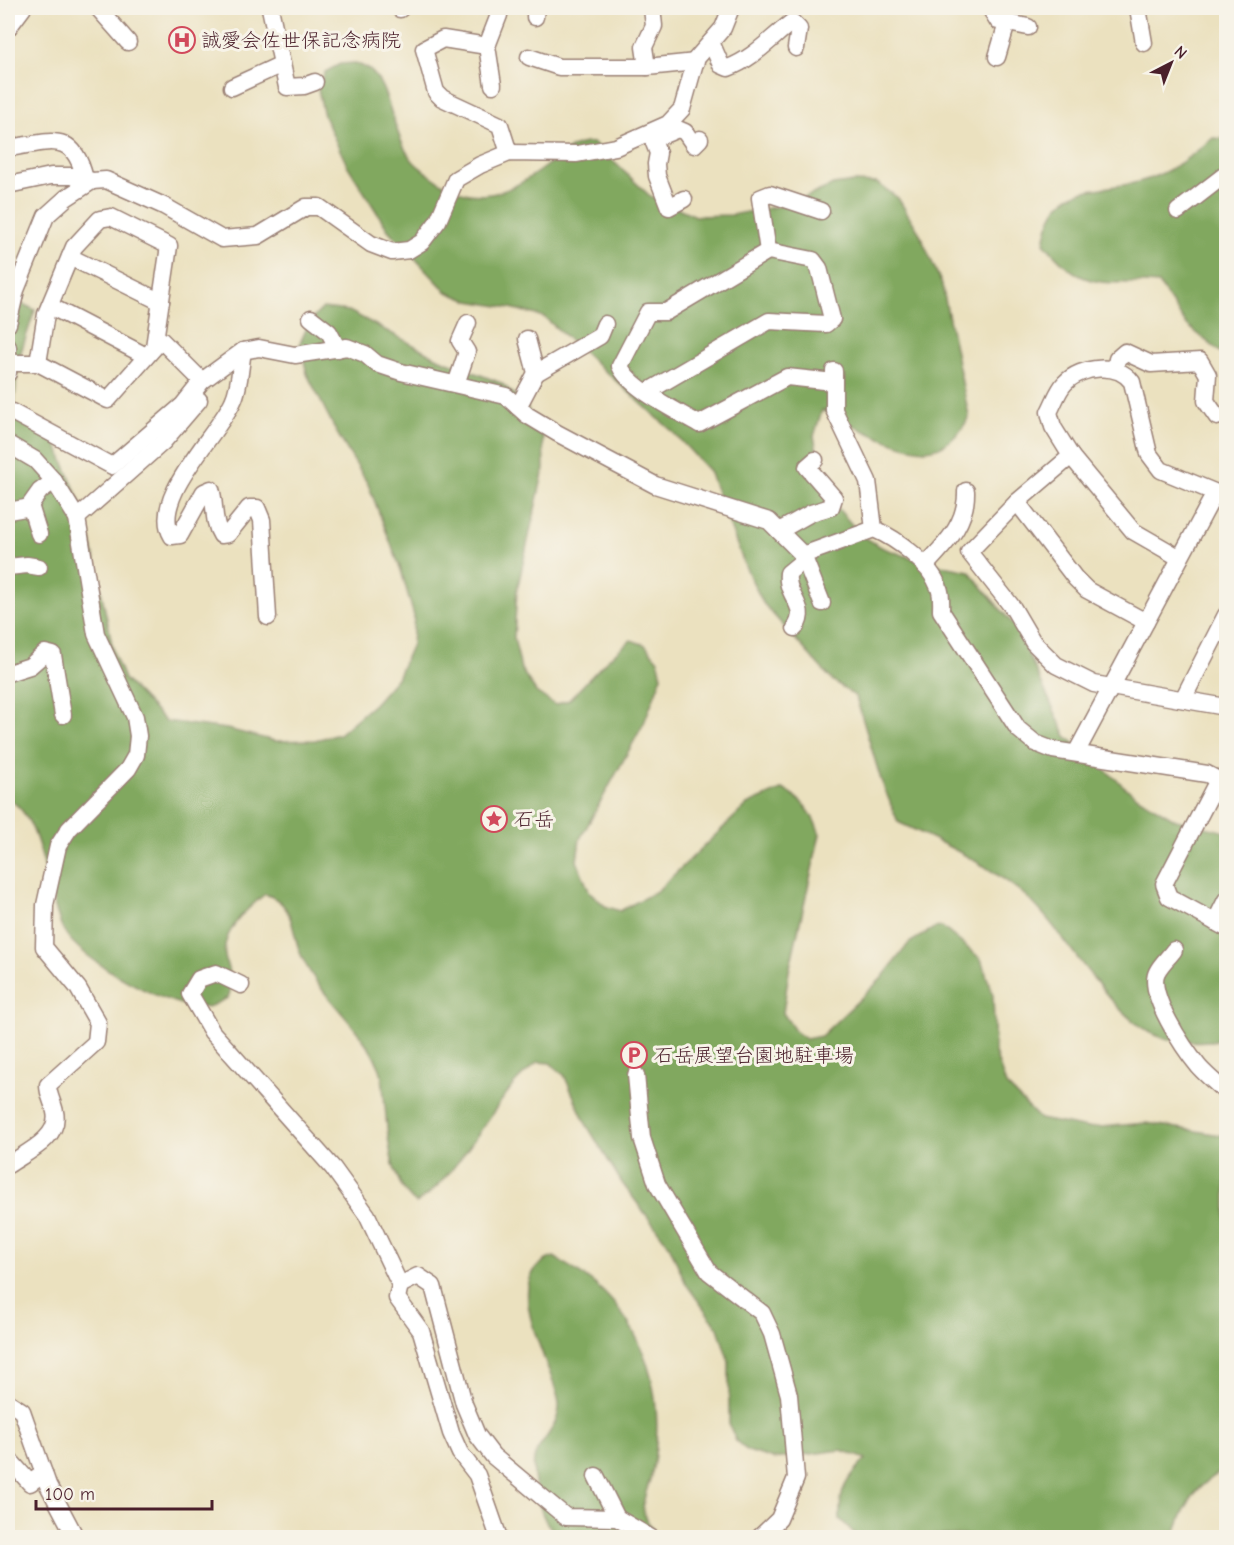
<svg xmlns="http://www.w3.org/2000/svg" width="1234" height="1545" font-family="'Comic Neue','Klee One',sans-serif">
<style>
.forest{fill:#81a85f;stroke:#666445;stroke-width:1.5}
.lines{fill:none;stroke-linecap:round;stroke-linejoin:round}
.minor-casing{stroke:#9a8075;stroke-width:19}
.minor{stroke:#fff;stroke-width:16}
.labels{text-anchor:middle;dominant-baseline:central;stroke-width:6;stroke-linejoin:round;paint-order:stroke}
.poi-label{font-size:20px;fill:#4a1f2b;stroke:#f7f3e8;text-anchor:start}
</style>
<rect width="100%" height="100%" fill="#f7f3e8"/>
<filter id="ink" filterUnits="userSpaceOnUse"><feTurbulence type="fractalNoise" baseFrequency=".0167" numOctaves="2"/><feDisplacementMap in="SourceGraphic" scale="12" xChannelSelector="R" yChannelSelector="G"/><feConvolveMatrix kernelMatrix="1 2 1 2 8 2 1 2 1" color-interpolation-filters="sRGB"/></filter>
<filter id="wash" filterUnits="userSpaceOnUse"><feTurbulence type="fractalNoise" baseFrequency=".008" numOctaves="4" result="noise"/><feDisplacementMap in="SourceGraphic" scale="24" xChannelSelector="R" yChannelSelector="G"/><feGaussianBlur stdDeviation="1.35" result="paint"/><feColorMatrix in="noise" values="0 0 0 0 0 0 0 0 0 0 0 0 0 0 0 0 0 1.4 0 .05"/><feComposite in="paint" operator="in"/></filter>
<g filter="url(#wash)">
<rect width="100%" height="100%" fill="#ebe1bf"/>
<!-- forest -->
<g class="forest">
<path d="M355,63c5,2 12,5 16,8 21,19 22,73 46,94 51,43 82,37 133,-2 15,-11 25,-22 44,-20l56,53 46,20 35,-1 59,-11 43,-19 21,-3 23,1 21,15 21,34 23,53 27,131c-7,17 -25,35 -46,34 -32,-3 -72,-26 -101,-40l-8,26 11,58 37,42 21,12 40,14 46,9 47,57 50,108 67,58 43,26 50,12v209c-18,-1 -41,3 -59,-2 -56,-13 -100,-110 -146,-147 -37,-30 -81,-50 -123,-70l-17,-42 -25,-83 -24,-17 -69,-77 -18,-37 -36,-95 -38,-41 -127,-113 -33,-9 -42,-7 -22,-9 -59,-62 -41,-65 -23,-49 -6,-27 7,-17 15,-8z"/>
<path d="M1213,138l13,1v218l-40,-33 -27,-40c-60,-5 -72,11 -115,-41 11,-64 47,-49 94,-61 30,-7 52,-25 75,-44z"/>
<path d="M8,297l27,13 -17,51 -4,49 41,31 31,76 28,137 10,25 41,42 62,8 48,12 40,-1 24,-6 35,-30 23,-26 15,-34 2,-28 -13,-46 -33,-86 -30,-49 -31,-61 -7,-31 10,-22 13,-13 26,3 91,48 61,24 24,21 18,32 1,33 -27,121 -3,48 7,31 15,23 19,13 14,-5 38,-40 24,-20 14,5 13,15 4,16 -18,47 -64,116 -3,22 12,30 16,15 15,5 37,-20 90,-86 36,-16c22,13 28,22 37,45l-31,137 -6,42 12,18 11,8 15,-3 60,-57 28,-36 25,-15 8,-1 39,32 12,36 2,58 11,32 34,34 48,9 59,-5 79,13v334c-27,11 -43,36 -51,65l3,2 -322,-2 -16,-16c-1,-30 6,-39 26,-60l-25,-9 -68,9 -25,-8 -12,-10 -7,-17v-62l-11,-34 -32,-44 -17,-39 -47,-62 -36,-59 -22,-49 -14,-12 -12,-1c-9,8 -20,16 -27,26 -26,32 -60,95 -95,115 -29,-23 -28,-73 -32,-107 -1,-8 -1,-19 -4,-27 -18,-43 -59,-70 -78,-112 -12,-25 -5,-53 -37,-63 -17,14 -44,37 -40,62 3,19 10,22 3,42 -6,2 -14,8 -21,9 -34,5 -126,-46 -143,-76 -18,-32 -20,-115 -56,-132z"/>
<path d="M554,1257c14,9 30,18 42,28 51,45 68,112 58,177 -5,35 -24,42 5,75h-100c-4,-4 -8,-9 -12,-14 -8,-12 -18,-57 -11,-70 8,-15 24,-29 23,-49 -3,-35 -66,-127 -5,-147z"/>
</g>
</g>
<g filter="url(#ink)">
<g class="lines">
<defs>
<g id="minor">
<polyline points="98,8 128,42"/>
<polyline points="270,8 287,87 304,86 315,82"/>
<polyline points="499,8 499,15 487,46 443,39 424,49 436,92 442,98 500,125 509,153"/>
<polyline points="652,8 654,26 644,47 647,67 696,62"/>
<polyline points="990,8 998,21 1028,27"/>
<polyline points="1138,8 1144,43"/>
<polyline points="400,9 401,8"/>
<polyline points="535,17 536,8"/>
<polyline points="8,28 23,8"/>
<path d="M711,42l10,23 7,3c25,-9 43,-30 64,-46l7,7 -3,19"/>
<polyline points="487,46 493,85"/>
<polyline points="529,57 559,67 647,67"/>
<polyline points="997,57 1007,23"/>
<polyline points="232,87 282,64"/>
<polyline points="650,133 658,153 656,164 657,176 669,207 684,199"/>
<polyline points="659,137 678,129 685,132 694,145 700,139"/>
<path d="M8,148c41,-5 65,-20 77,31"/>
<polyline points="8,185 51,176 74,176 92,181 106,180 164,206 222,239 258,236 306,207 319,207 371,244 392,252 409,250 422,242 438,221 456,179 480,165 509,153 577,154 616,147 668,124 682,109 696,59 723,28 731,8"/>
<polyline points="1178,211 1226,174"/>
<polyline points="768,251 760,198 770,194 821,211"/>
<polyline points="70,257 161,302"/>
<polyline points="50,306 146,356"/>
<polyline points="311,318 329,332 338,349"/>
<polyline points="8,324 16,290 46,216 66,198 92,181"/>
<polyline points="8,347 8,373"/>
<path d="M243,351c-3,16 -3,36 -10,50 -15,34 -84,98 -61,135l8,-1 24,-43 7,-3c5,15 1,32 10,46l7,-1 21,-26h8l5,12 6,97"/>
<polyline points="8,363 38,363 108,400 161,340 202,381"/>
<polyline points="38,363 46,314 74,247 100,219 111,217 169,246 154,347"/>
<polyline points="1115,369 1117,359 1125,352 1151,364 1200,361 1208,375 1206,401 1217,417"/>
<polyline points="834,371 834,410 868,481 874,529"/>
<polyline points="536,373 600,336 605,324"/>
<polyline points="456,384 467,352 460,341 468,323"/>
<path d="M647,392l122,-71 57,3 6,-5 -13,-51 -6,-8 -45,-9 -102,61h-18l-28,54c9,22 57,45 79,58l88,-47 47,5"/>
<polyline points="518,407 536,373 527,339"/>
<path d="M8,410l104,56 71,-61 19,-24 41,-30 16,-3 36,7 52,-8 18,7 12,10 24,8 105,24 21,19 30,18 98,52 114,36 34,34 71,-26c23,10 56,34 65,59 3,7 2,16 2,23l77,118 17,14 18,7 154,24 19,10"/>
<path d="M8,444l27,16 19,21 23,37 19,116 39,83 3,19 -2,19 -8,14 -59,60 -11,17 -13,59 -1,42 34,41 20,35 -2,19 -48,43c0,10 5,17 7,27 6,26 -30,41 -47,53"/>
<polyline points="1071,456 1133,531 1180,558"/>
<path d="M1226,497l-65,-27 -12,-16 -17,-72c-14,-20 -51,-16 -67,1 -7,7 -11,20 -16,29l4,15 18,29 -54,46 -48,50 44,56 20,34 23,23 38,19 132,23"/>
<polyline points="1017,502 1075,578 1087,590 1146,622"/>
<polyline points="8,511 31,507"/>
<polyline points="77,518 163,442 199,400"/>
<polyline points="779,531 811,513 831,507 834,498 807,467 815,460"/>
<polyline points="39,534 30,505 40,491 54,481"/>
<polyline points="803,555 822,603"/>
<path d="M925,566c21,-23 42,-42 41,-75"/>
<polyline points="8,567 27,565 39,567"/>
<path d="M795,628c15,-22 -10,-31 -7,-55l17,-14"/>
<polyline points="8,673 30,666 45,653 53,655 63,715"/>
<polyline points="1183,699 1226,615"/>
<polyline points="1076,753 1215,493"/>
<polyline points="1218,780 1164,884 1169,897 1226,928"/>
<polyline points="1215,922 1226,900"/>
<path d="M1174,950c-5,7 -13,14 -17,22 -11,21 28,78 42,95 8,9 18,17 27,25"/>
<polyline points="241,985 216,973 199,979 190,994 212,1032 333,1168 367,1215 400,1285 397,1298 421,1331 451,1433 460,1453 477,1475 499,1538"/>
<polyline points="636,1075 642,1138 657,1184 709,1272 762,1313 772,1334 789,1395 796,1478 779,1519 759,1538"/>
<polyline points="400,1285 418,1276 433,1286 464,1404 477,1435 493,1456 566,1517 617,1518 651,1538"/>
<polyline points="8,1402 22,1411 48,1485 76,1538"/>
<polyline points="8,1458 30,1483 44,1473"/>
<polyline points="596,1476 617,1518"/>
</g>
</defs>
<!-- minor casing -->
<use href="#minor" class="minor-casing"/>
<!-- minor -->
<use href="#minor" class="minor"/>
</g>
</g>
<!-- icons -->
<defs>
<symbol id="hospital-ring" viewBox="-11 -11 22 22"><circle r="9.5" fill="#f7f3e8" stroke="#d1495b" stroke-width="1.5"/><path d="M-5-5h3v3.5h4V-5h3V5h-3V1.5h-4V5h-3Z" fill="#d1495b"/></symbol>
<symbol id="sight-ring" viewBox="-11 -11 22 22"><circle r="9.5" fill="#f7f3e8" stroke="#d1495b" stroke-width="1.5"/><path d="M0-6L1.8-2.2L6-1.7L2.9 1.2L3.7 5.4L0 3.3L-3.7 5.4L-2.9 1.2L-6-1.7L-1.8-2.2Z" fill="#d1495b"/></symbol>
<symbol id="parking-ring" viewBox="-11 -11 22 22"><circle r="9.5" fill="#f7f3e8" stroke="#d1495b" stroke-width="1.5"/><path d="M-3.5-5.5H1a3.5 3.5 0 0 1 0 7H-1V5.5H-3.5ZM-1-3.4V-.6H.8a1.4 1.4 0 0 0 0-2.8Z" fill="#d1495b"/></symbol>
</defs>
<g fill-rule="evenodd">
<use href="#hospital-ring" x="167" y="25" width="30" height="30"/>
<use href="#sight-ring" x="479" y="804" width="30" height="30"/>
<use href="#parking-ring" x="619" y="1040" width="30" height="30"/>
</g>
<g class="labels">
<!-- poi labels -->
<g class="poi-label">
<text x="201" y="40">誠愛会佐世保記念病院</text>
<text x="514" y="819">石岳</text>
<text x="654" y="1055">石岳展望台園地駐車場</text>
</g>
</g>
<!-- margin -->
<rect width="1234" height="1545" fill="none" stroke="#f7f3e8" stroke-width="30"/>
<!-- north arrow -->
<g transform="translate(1171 63) rotate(42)" stroke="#f7f3e8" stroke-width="4.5" paint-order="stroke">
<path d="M0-4.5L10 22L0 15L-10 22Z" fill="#4a1f2b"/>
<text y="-9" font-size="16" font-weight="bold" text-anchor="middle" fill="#4a1f2b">N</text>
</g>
<!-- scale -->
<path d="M36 1500v9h176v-9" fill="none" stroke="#4a1f2b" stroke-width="3"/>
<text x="45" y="1500" font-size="18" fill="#4a1f2b" stroke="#f7f3e8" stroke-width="4.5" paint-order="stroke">100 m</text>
</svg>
